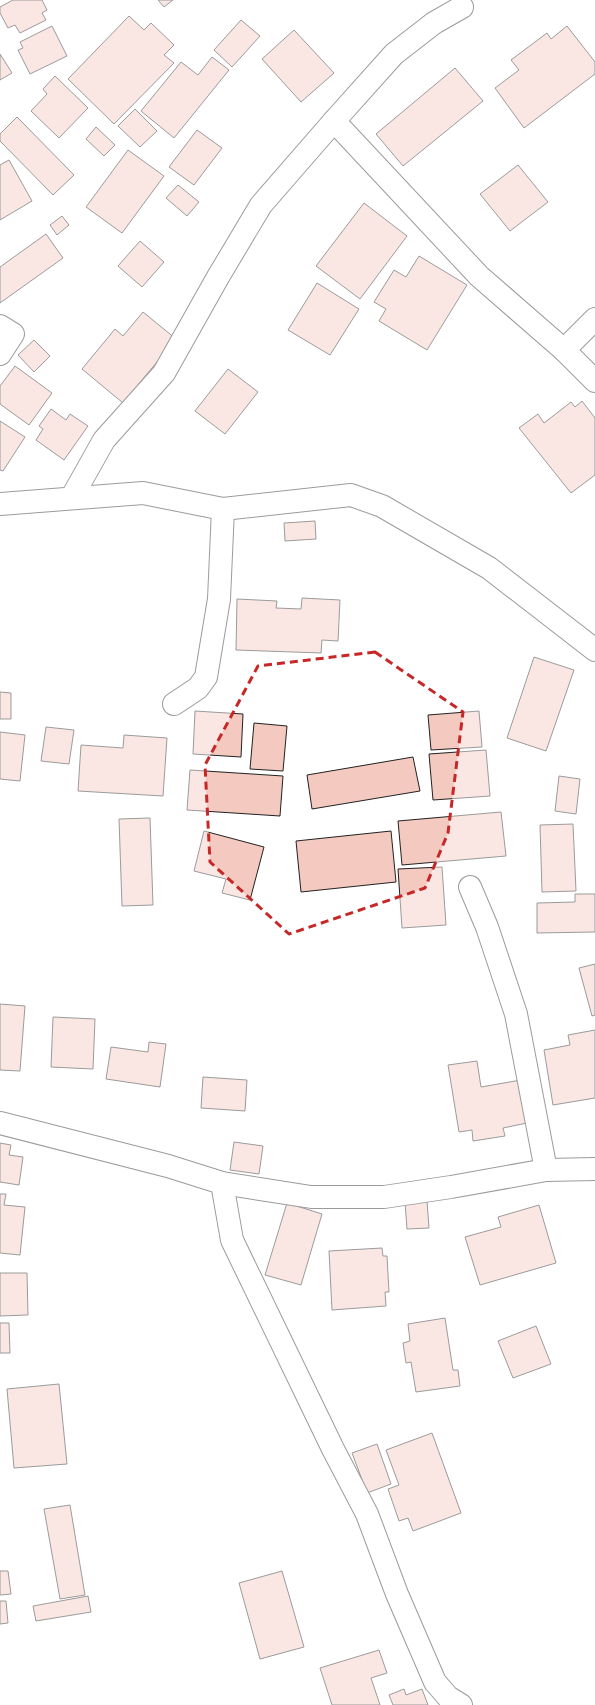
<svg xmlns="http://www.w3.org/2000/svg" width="595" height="1705" font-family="'Fira Sans Condensed',sans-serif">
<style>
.building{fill:#f3c9c0;stroke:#222}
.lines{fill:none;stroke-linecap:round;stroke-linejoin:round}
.minor-casing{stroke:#222;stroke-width:24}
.minor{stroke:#fff;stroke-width:22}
.marked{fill:none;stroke:#c62828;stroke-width:3;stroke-dasharray:8 5;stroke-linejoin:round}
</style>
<rect width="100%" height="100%" fill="#fff"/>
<!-- building -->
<g class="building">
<polygon points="13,0 42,0 47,10 42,13 46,20 20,33 15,25 8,28 0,13 0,7"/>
<polygon points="158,0 173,0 164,7"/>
<polygon points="129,16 144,30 151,23 174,45 164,55 174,63 114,124 68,79"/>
<polygon points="241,20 260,36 232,67 214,50"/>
<polygon points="52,26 67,56 30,74 18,50 23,48 20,42"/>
<polygon points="567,26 595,62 595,74 524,128 495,88 519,70 511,60 547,33 551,39"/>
<polygon points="294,30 334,73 301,102 262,59"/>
<polygon points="0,54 12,73 0,80"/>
<polygon points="212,57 229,70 174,138 141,111 181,62 198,75"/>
<polygon points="455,68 483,101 403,166 376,134"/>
<polygon points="55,76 88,108 59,138 31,111 47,94 43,89"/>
<polygon points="135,109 157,131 140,147 118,126"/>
<polygon points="17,117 74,175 53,195 0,141 0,134"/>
<polygon points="96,127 115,145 104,156 86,139"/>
<polygon points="197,130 222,148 194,185 169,167"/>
<polygon points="128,150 164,176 122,233 86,207"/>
<polygon points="9,160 32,201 0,220 0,165"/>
<polygon points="518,165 548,202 510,231 480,194"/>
<polygon points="178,185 199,202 187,216 166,198"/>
<polygon points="364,203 407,236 360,299 316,266"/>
<polygon points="62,216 69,225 57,235 50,225"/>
<polygon points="46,234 63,258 0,303 0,267"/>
<polygon points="140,241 164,262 142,287 118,266"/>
<polygon points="419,256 467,285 427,350 379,321 386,309 374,302 394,270 406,277"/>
<polygon points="317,283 359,309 330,355 288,330"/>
<polygon points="143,312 176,339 123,403 82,369 115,329 123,336"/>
<polygon points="34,340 50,356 34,372 18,355"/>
<polygon points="15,366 52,393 29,425 0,404 0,386"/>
<polygon points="228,369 258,392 225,434 195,411"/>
<polygon points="582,401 595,418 595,475 571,493 519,428 538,414 544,423 571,402 575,407"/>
<polygon points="51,409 66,420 70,414 88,426 64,460 36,440 43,429 39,426"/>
<polygon points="0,421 25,437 3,471 0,470"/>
<polygon points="315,521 316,539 285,541 284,523"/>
<polygon points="302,598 340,600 338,641 322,640 321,653 236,650 237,599 277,601 276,608 301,609"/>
<polygon points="534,657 574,670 546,751 507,738"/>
<polygon points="0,692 11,693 11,719 0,719"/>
<polygon points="195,711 243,714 241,757 193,754"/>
<polygon points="479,711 482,747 431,750 428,715"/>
<polygon points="254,723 287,726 283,771 250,769"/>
<polygon points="46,727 74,730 69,764 41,761"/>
<polygon points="0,732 25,735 20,781 0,779"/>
<polygon points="124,735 167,738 163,796 78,791 81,745 123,748"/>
<polygon points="486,750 490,796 433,800 429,754"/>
<polygon points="413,757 420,791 312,809 307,775"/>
<polygon points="190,770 283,776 280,816 187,810"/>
<polygon points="559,776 580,779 576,814 555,811"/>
<polygon points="501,812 506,856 402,865 398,821"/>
<polygon points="150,818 153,905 122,906 119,819"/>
<polygon points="573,824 576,891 542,892 540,825"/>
<polygon points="204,831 264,847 250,900 222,893 226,879 194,871"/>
<polygon points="391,831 396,882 301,892 296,841"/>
<polygon points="442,867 446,925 402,928 398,869"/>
<polygon points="575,894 595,894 595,932 537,933 537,903 575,902"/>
<polygon points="595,964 595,1015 592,1016 579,968"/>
<polygon points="0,1004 25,1006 20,1071 0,1070"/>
<polygon points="53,1017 95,1019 93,1069 51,1067"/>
<polygon points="595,1030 595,1098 553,1105 544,1050 570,1045 568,1035"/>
<polygon points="149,1042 166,1044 160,1087 106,1079 111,1047 148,1052"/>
<polygon points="477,1061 481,1087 521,1080 527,1123 503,1128 505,1136 473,1141 472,1130 459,1132 448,1065"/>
<polygon points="203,1077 247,1080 245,1111 201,1108"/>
<polygon points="234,1142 263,1146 259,1174 230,1170"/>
<polygon points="0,1143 11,1145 9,1155 23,1157 19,1185 0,1182"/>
<polygon points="0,1194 6,1194 4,1205 25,1207 20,1255 0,1253"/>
<polygon points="427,1201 429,1228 407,1229 405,1202"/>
<polygon points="287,1203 322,1214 301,1285 265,1275"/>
<polygon points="539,1205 556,1263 480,1285 465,1237 501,1227 498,1217"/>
<polygon points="382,1248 383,1256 387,1256 389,1292 385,1292 386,1306 332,1310 329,1251"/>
<polygon points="0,1273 27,1273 28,1315 0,1316"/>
<polygon points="445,1318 453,1370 458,1370 460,1386 416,1392 411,1362 406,1363 403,1343 410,1341 408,1324"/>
<polygon points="0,1323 9,1323 10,1353 0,1353"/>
<polygon points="536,1326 551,1364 513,1378 498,1341"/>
<polygon points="59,1384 67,1464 14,1468 7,1389"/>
<polygon points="432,1433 461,1513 413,1531 408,1518 399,1521 388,1489 399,1485 386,1450"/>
<polygon points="377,1444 391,1484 367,1493 352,1453"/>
<polygon points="70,1505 85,1595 60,1599 44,1509"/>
<polygon points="0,1571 8,1571 11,1594 0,1595"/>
<polygon points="282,1571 304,1647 260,1659 239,1583"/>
<polygon points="88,1596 91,1612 36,1621 33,1606"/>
<polygon points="0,1601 6,1601 8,1623 0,1624"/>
<polygon points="379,1650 387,1673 371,1678 380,1705 332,1705 320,1668"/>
<polygon points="404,1689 406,1695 422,1689 428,1705 393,1705 389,1695"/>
</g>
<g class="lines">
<defs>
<g id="minor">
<polyline points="334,121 479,276 564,350 595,381"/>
<polyline points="0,326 13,334 0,354"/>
<polyline points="564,350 595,319"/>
<polyline points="72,497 104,440 164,373 218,277 261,205 334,121 394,54 434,23 462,7"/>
<polyline points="0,504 143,493 223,509 351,495 382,506 489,568 595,650"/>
<polyline points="174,704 198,688 206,677 219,599 223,509"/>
<polyline points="470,887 487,927 516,1014 546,1170"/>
<polyline points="0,1123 168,1166 222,1183 311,1197 384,1197 451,1187 546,1170 595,1169"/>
<polyline points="222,1183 232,1240 333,1449 367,1514 397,1594 435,1682 448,1697 461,1705"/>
</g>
</defs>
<!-- minor casing -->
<use href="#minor" class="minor-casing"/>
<!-- minor -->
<use href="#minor" class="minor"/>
</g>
<!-- marked area -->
<path d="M0 0H595V1705H0ZM375,652l88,60 -15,121 -23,55 -136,46 -79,-72 -5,-97 53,-99z" fill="#fff" fill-opacity=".55" fill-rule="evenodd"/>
<path class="marked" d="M375,652l88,60 -15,121 -23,55 -136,46 -79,-72 -5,-97 53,-99z"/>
</svg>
